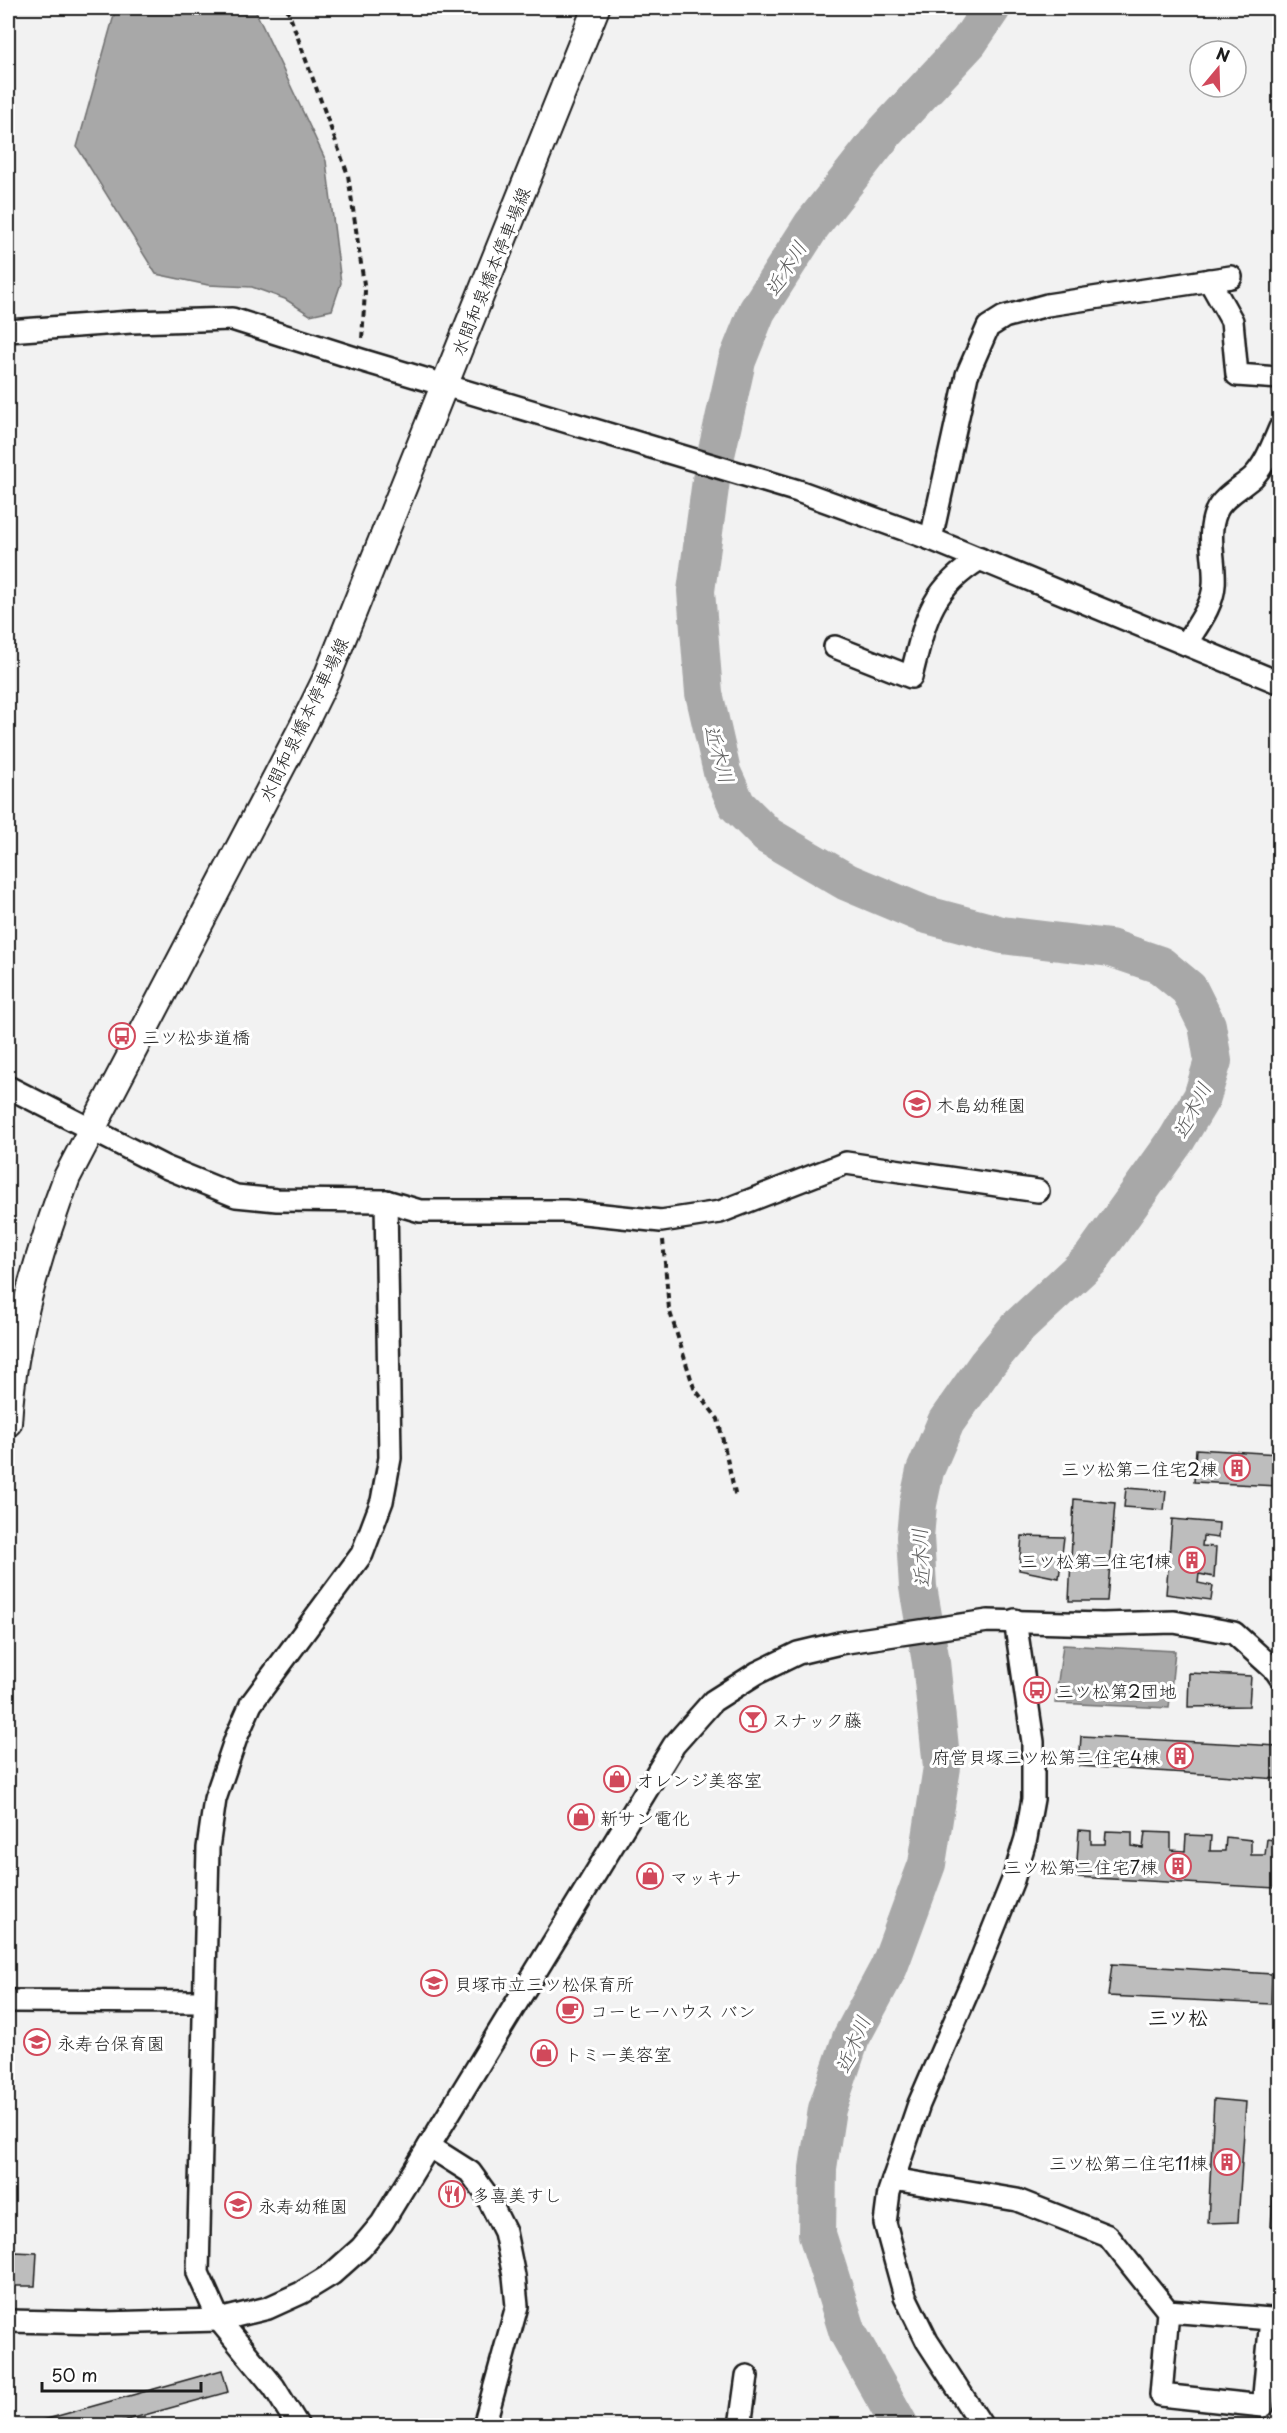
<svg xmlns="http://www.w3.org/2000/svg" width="1287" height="2433" font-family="'Playpen Sans','Klee One',sans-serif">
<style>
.water{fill:#a8a8a8;stroke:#707070;stroke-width:1.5}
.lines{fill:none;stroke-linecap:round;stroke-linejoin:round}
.river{stroke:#a8a8a8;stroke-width:38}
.building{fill:#bdbdbd;stroke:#1c1c1c;stroke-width:1.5}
.minor-casing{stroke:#1c1c1c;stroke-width:26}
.major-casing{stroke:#1c1c1c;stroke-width:30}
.path{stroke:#1c1c1c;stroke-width:4;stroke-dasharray:6 4.5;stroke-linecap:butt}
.minor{stroke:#fff;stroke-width:21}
.major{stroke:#fff;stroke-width:26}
.labels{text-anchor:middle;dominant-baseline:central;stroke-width:6;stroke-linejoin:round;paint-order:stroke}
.street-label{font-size:18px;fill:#1c1c1c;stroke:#fff}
.poi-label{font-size:18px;fill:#1c1c1c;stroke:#fff;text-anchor:start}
.water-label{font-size:20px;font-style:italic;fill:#5b5b5b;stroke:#fff}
.neighbourhood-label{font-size:20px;font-weight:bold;fill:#1c1c1c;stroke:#fff}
</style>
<rect width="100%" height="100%" fill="#f2f2f2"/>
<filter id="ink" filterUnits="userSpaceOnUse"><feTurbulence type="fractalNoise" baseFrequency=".0167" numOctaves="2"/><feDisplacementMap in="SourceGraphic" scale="12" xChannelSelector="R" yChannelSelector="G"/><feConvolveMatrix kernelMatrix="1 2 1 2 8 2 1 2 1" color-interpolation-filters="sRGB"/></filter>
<g filter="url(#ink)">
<!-- water -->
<g class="water">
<polygon points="116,8 254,8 326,161 341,283 332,310 310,315 285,299 252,287 208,285 156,274 77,147"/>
<polygon points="1063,1645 1175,1651 1169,1708 1055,1703"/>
</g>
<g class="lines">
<!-- river -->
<polyline class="river" points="900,2426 848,2333 817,2234 818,2168 827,2109 851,2038 889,1967 927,1864 942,1767 931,1662 918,1587 915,1537 918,1504 925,1471 946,1422 987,1364 1016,1329 1091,1259 1177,1139 1202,1097 1213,1061 1207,1025 1189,989 1160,965 1110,948 1002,935 923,914 847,882 768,836 737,805 722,772 704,693 696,591 712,473 737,361 757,311 812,225 886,131 969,42 992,8"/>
</g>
<!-- building -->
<g class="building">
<polygon points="1196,1449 1280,1454 1280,1486 1194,1482"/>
<polygon points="1126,1488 1166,1491 1164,1510 1124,1507"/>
<polygon points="1074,1499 1115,1503 1107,1601 1069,1601"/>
<polygon points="1172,1519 1219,1523 1218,1538 1203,1536 1202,1546 1216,1547 1214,1577 1199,1574 1198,1583 1213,1586 1211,1600 1166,1594"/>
<polygon points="1022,1536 1064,1537 1059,1578 1019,1570"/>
<polygon points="1189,1673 1251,1676 1249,1706 1188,1707"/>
<polygon points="1081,1736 1280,1746 1280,1779 1079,1766"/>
<polygon points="1079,1830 1091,1831 1091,1844 1105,1844 1106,1831 1132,1832 1132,1846 1143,1848 1145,1832 1171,1833 1171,1850 1185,1851 1186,1835 1211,1836 1210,1851 1225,1851 1226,1837 1251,1840 1251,1855 1265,1855 1267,1839 1280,1841 1276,1888 1076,1877"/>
<polygon points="1112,1964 1272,1974 1271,2004 1108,1996"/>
<polygon points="1214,2099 1246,2102 1238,2222 1208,2223"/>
<polygon points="1273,2195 1280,2195 1280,2228 1271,2227"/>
<polygon points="14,2252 37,2253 35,2286 12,2286"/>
<polygon points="222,2370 228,2392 105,2426 22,2426"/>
</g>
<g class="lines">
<defs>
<g id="minor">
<polyline points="1209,280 1232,321 1237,375 1280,378"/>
<polyline points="8,331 131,322 232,319 361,360 798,491 931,539 1280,683"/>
<polyline points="931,539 967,375 988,327 1004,317 1047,305 1231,277"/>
<path d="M1186,644c10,-17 27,-38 28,-59 2,-24 -8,-50 2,-73 6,-15 26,-25 37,-35 13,-13 20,-33 27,-49"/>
<path d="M835,647l76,30c14,-55 18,-87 69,-118"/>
<polyline points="8,1087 165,1167 236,1196 277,1200 386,1201 420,1211 565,1211 661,1221 720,1212 846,1163 1038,1191"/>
<polyline points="8,2001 203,2002"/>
<polyline points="429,2146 470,2172 486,2194 505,2232 514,2276 517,2306 484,2426"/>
<polyline points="893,2179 1017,2200 1108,2236 1168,2311 1271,2319 1263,2406 1161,2395 1168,2311"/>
<polyline points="8,2321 103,2323 219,2320 268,2308 301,2293 332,2274 361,2248 382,2223 674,1745 713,1701 757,1673 798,1653 840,1643 988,1621 1102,1624 1174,1622 1234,1633 1276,1671 1280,1677"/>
<polyline points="298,2426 274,2387 219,2320 198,2273 208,1848 215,1799 236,1738 251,1704 362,1554 382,1501 390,1458 386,1201"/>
<polyline points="740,2426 747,2376"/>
<polyline points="982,2426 927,2341 905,2296 885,2223 889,2192 919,2104 974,1977 1013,1880 1026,1838 1033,1799 1033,1742 1015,1620"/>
</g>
<path id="major" d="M8,1423c5,-85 29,-166 59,-246l236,-451 24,-49 269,-669"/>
</defs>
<!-- minor casing -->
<use href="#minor" class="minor-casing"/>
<!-- major casing -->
<use href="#major" class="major-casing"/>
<!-- path -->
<g class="path">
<polyline points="287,8 348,175 365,291 362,340"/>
<polyline points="663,1240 669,1309 694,1388 718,1419 736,1498"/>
</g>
<!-- minor -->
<use href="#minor" class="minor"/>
<!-- major -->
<use href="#major" class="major"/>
</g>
</g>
<!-- icons -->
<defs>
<symbol id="bus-ring" viewBox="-11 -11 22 22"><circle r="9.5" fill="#fff" stroke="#d1495b" stroke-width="1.5"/><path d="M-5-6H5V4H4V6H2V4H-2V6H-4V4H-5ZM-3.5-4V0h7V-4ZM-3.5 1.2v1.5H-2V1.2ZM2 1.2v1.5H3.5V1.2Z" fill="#d1495b"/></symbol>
<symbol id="school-ring" viewBox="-11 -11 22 22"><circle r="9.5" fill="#fff" stroke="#d1495b" stroke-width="1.5"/><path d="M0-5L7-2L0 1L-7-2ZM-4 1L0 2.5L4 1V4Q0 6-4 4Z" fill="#d1495b"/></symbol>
<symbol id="building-ring" viewBox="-11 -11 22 22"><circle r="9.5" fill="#fff" stroke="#d1495b" stroke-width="1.5"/><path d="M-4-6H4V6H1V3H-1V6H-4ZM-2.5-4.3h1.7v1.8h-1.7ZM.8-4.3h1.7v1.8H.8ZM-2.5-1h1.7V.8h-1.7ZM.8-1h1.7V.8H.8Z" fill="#d1495b"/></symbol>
<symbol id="bar-ring" viewBox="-11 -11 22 22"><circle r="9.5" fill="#fff" stroke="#d1495b" stroke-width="1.5"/><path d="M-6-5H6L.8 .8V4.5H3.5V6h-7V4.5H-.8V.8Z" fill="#d1495b"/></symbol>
<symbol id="shop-ring" viewBox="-11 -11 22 22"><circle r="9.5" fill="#fff" stroke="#d1495b" stroke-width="1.5"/><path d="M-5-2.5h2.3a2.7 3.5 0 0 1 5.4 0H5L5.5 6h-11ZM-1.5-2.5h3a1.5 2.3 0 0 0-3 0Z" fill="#d1495b"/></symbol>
<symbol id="cafe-ring" viewBox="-11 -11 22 22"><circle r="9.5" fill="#fff" stroke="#d1495b" stroke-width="1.5"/><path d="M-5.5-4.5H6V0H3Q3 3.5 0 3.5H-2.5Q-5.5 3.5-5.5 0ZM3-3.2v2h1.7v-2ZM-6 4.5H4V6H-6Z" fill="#d1495b"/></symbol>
<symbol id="restaurant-ring" viewBox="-11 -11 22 22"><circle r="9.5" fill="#fff" stroke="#d1495b" stroke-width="1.5"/><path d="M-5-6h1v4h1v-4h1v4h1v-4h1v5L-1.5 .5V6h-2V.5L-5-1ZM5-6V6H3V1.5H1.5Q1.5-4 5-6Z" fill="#d1495b"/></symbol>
</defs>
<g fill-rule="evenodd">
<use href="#bus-ring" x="107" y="1021" width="30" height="30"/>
<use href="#school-ring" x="902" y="1089" width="30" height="30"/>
<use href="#building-ring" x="1222" y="1453" width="30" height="30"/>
<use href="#building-ring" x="1177" y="1545" width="30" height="30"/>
<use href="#bus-ring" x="1022" y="1675" width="30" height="30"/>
<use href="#bar-ring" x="738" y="1704" width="30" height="30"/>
<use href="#building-ring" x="1165" y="1741" width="30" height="30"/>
<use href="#shop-ring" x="602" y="1764" width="30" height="30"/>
<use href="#shop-ring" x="566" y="1802" width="30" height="30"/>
<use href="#building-ring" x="1163" y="1851" width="30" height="30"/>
<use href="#shop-ring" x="635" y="1861" width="30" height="30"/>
<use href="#school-ring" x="419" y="1968" width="30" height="30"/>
<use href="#cafe-ring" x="555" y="1995" width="30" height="30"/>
<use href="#school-ring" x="22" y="2027" width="30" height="30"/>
<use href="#shop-ring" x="529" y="2038" width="30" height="30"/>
<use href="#building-ring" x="1212" y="2147" width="30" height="30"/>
<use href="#restaurant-ring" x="437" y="2179" width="30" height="30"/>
<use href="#school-ring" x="223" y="2190" width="30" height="30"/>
</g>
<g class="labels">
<!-- street labels -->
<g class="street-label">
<text transform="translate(490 271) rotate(-68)">水間和泉橋本停車場線</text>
<text transform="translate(303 719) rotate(-64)">水間和泉橋本停車場線</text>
</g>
<!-- poi labels -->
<g class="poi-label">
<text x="142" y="1036">三ツ松歩道橋</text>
<text x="936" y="1104">木島幼稚園</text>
<text x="1218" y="1468" text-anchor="end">三ツ松第二住宅2棟</text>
<text x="1172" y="1560" text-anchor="end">三ツ松第二住宅1棟</text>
<text x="1056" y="1690">三ツ松第2団地</text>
<text x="772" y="1719">スナック藤</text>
<text x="1160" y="1756" text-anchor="end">府営貝塚三ツ松第二住宅4棟</text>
<text x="636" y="1779">オレンジ美容室</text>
<text x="600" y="1817">新サン電化</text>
<text x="1158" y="1866" text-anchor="end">三ツ松第二住宅7棟</text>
<text x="670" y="1876">マッキナ</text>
<text x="454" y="1983">貝塚市立三ツ松保育所</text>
<text x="590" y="2010">コーヒーハウス バン</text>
<text x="57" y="2042">永寿台保育園</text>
<text x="564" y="2053">トミー美容室</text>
<text x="1208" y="2162" text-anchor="end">三ツ松第二住宅11棟</text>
<text x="472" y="2194">多喜美すし</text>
<text x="258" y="2205">永寿幼稚園</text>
</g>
<!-- water labels -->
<g class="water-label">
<text transform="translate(785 268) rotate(-58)">近木川</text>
<text transform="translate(720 754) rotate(74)">近木川</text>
<text transform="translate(1191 1110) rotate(-63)">近木川</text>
<text transform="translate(920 1558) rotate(-93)">近木川</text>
<text transform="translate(852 2044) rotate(-67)">近木川</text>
</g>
<!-- neighbourhood labels -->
<g class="neighbourhood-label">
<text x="1178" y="2017">三ツ松</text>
</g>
</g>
<!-- margin -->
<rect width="1287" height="2433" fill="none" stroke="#fff" stroke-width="30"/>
<rect x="15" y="15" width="1257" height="2403" fill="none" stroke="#1c1c1c" stroke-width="2" filter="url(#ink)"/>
<!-- north arrow -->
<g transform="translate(1218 69) rotate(19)"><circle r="28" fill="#ffffff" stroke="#a4a4a4" stroke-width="1.5"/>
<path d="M0-4.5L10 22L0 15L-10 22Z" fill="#d1495b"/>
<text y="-9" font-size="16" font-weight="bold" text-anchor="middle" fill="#1c1c1c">N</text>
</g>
<!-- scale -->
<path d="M42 2382v9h159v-9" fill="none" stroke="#1c1c1c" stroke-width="3"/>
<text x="51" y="2382" font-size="18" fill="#1c1c1c" stroke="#ffffff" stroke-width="4.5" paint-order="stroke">50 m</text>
</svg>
